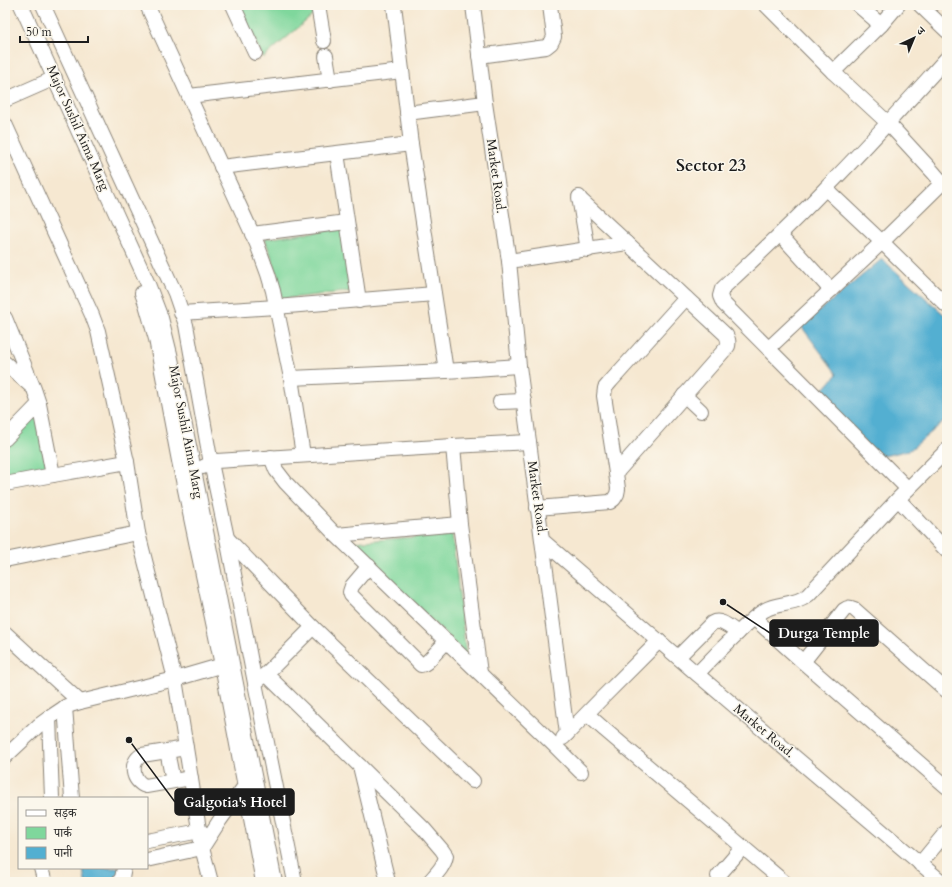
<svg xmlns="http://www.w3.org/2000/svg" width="952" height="887" font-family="Cardo,'Noto Serif Devanagari',serif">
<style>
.green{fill:#7fd79c;stroke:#4e7a5c}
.water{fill:#52afd1;stroke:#376676}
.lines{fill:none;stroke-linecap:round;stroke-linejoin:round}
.minor-casing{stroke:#898276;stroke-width:16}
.minor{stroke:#fff;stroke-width:14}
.labels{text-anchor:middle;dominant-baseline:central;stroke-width:3;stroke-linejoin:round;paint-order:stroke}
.street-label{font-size:13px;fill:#1c1c1c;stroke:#fbf7ec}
.district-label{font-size:17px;font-weight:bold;fill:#1c1c1c;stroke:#fbf7ec}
.leader{fill:none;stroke:#1c1c1c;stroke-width:1.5}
.callout-dot{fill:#1c1c1c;stroke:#fbf7ec;stroke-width:1.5}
.callout{fill:#1c1c1c;stroke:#1c1c1c;stroke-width:1.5}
.callout-label{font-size:14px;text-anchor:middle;font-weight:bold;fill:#fff}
</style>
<rect width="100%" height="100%" fill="#fbf7ec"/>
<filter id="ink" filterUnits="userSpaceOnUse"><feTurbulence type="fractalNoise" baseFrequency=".025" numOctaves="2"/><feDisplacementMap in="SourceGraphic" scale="8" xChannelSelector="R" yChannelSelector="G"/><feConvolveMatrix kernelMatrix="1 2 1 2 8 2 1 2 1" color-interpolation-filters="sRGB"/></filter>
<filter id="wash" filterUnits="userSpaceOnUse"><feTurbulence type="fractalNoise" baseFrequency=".012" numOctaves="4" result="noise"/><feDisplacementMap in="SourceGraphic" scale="16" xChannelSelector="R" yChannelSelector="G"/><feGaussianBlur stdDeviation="0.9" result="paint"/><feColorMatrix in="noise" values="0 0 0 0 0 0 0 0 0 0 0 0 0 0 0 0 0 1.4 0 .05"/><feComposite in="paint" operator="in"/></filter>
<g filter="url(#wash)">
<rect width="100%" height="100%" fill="#f6e8d1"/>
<!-- green -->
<g class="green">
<polygon points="239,5 312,5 313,15 263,58"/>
<polygon points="343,228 352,291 282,299 277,272 265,239"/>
<polygon points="37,414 47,468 5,476 5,448"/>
<polygon points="452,534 466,655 352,542"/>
</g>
<!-- water -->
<g class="water">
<polygon points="882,259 947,317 947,419 910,450 879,457 818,396 837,374 801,326"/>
<polygon points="83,868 121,868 113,882 85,882"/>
</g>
</g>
<g filter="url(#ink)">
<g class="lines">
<defs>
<g id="minor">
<polyline points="21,5 117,216 148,284 161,318 170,354 192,460 275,882"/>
<polyline points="43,5 175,293 186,325 210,458 227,538 255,683"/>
<polyline points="147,5 257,244 268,274 273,291 291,378 303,455"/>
<polyline points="233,5 255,53"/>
<polyline points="318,5 324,41"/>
<polyline points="394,5 411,144 446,371"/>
<polyline points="473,5 485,103 509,261 519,366 542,540 697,674 942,882"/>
<polyline points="766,5 833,72 888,123 933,172 939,179 939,186 882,242 769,348"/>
<polyline points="858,5 881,25"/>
<polyline points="920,5 947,31"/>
<polyline points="326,56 330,80"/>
<polyline points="479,56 546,47 551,43 554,37 550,5"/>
<polyline points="833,72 881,25 898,5"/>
<polyline points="189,96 402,71"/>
<polyline points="5,100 55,78"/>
<polyline points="407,113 485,103"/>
<polyline points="5,124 92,315 98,331 127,462 138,533 175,679 202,848 211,882"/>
<polyline points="337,153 359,301"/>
<polyline points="221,167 411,144"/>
<polyline points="826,189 882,242 947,306"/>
<polyline points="579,197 588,250"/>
<path d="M580,199l146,136c2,4 3,6 2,11l-112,127"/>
<polyline points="252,234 347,222"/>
<polyline points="780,234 831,290"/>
<polyline points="509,261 627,243"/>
<polyline points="142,293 146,304 156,339 179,461 222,665 263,882"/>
<polyline points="181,313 276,307 434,294"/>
<polyline points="5,318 34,389 39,404 53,475"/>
<polyline points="5,363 31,386"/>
<polyline points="291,378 446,371 519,366"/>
<polyline points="684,395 701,411"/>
<polyline points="500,402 524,401"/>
<polyline points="5,439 39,404"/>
<polyline points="453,446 460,524 480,673"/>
<polyline points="271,457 276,470 286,483 336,535 553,744 581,772"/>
<polyline points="203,467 216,461 453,446 529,442"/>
<polyline points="5,484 53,475 127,462"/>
<path d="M908,489l-185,-186 -3,-7 2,-7c35,-33 70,-65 103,-100 42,-42 82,-87 122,-131"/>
<polyline points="898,499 947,551"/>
<polyline points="537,508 610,502 614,499 617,494 618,489 616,473 604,396 605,388 611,381 686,298"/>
<polyline points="336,535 460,524"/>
<polyline points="227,538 313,627 473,781"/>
<polyline points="542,540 567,734"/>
<polyline points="5,560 138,533"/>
<polyline points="369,566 352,586 350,592 351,595 421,665 424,664 427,662 447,641"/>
<polyline points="754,618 803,662 947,787"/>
<polyline points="5,633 80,702"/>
<path d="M678,657l34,-34c9,-5 18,5 26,10"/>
<path d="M803,662l41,-52c4,-3 5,-3 10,-1l93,82"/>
<path d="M266,674l158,155 18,21 4,6c-2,11 -10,18 -17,26"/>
<path d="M697,674c14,-15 29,-30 44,-44 7,-7 15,-15 24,-20 13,-8 30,-4 43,-15l90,-96 49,-49"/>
<polyline points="65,707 72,798"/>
<polyline points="587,714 605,730 784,882"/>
<polyline points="49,718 52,798"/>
<polyline points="563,738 600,700 659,641"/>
<path d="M186,748l-44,7c-13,7 -10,27 4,31l45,-8"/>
<polyline points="167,751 173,781"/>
<polyline points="5,757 38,726 49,718 67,706 80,702 175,679 230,663"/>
<polyline points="360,766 388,882"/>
<polyline points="147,841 200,831 207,835"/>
<polyline points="147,860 202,848 220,820 244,787"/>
<polyline points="920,864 947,831"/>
<polyline points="41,868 44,879 46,882"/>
<polyline points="718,876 743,847"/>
<polyline points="119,882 122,878 124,868"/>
<polyline points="295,882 255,683 266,674 313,627"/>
</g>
</defs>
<!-- minor casing -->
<use href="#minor" class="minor-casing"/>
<!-- minor -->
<use href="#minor" class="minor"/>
</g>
</g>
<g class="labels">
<!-- street labels -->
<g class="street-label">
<text transform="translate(78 128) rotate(66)">Major Sushil Aima Marg</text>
<text transform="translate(496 176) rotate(82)">Market Road.</text>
<text transform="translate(186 432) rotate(79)">Major Sushil Aima Marg</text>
<text transform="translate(537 498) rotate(82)">Market Road.</text>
<text transform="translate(764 731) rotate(40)">Market Road.</text>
</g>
<!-- district labels -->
<g class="district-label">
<text x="711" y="165">Sector 23</text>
</g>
</g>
<!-- callouts -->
<path class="leader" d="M723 602L770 633M129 740L175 802"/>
<g class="callout-dot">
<circle cx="723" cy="602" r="4"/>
<circle cx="129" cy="740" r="4"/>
</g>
<g class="callout">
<rect x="770" y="620" width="108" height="26" rx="4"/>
<rect x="175" y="789" width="119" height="26" rx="4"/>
</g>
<g class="callout-label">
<text x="824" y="638">Durga Temple</text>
<text x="235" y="807">Galgotia's Hotel</text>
</g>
<!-- margin -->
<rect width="952" height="887" fill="none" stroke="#fbf7ec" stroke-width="20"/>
<!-- legend -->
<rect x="18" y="797" width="130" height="72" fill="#fbf7ec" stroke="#a29f99"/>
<rect x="26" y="810" width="20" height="6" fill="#ffffff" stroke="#a29f99"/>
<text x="54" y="817" font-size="12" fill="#1c1c1c">सड़क</text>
<rect x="26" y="827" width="20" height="12" fill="#7fd79c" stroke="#a29f99"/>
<text x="54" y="837" font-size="12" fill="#1c1c1c">पार्क</text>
<rect x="26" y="847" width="20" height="12" fill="#52afd1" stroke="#a29f99"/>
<text x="54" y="857" font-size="12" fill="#1c1c1c">पानी</text>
<!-- north arrow -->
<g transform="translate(914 38) rotate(44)" stroke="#fbf7ec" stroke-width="3" paint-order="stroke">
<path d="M0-3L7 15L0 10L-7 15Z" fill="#1c1c1c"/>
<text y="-6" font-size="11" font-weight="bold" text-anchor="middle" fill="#1c1c1c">उ</text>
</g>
<!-- scale -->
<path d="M20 36v6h68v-6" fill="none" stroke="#1c1c1c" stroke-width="2"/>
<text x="26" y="36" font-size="12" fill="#1c1c1c" stroke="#fbf7ec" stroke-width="3" paint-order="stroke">50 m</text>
</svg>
